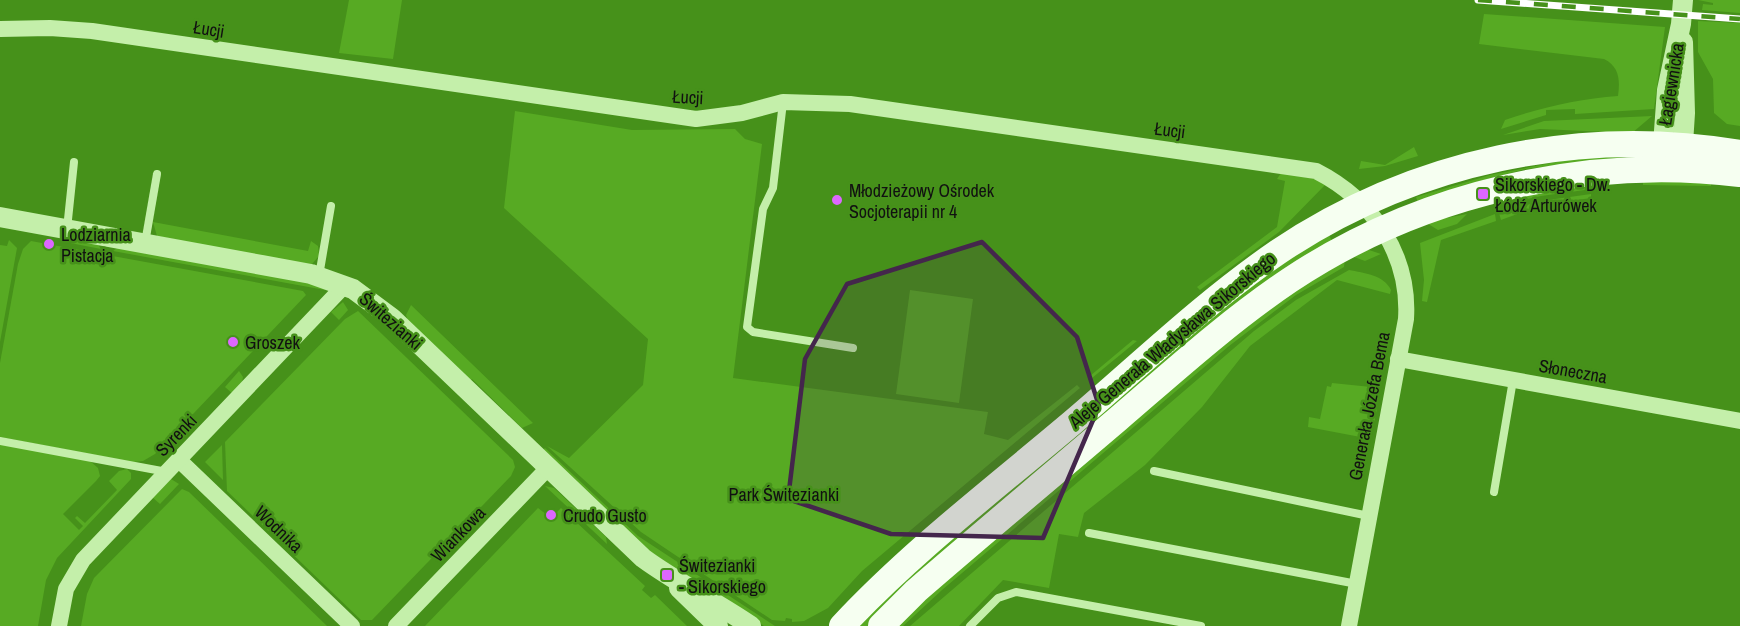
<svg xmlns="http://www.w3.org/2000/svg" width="1740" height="626" font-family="'Archivo Narrow',sans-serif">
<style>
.green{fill:#57aa23}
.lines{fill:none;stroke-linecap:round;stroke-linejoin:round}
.service{stroke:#c4efaa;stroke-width:8}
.minor{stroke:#c4efaa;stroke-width:16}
.tertiary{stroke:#c4efaa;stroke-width:20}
.primary{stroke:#f6fff1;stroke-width:26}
.rail-casing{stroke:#fff;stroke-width:7}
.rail{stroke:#46911a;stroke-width:4.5;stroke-dasharray:14;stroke-linecap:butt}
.marked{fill:#44264c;fill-opacity:0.2;stroke:#44264c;stroke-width:4.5;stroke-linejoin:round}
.poi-dot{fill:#dd67ff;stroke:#46911a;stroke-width:2}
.labels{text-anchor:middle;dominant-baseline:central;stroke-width:5;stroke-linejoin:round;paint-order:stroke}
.street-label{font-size:18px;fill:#111;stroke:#46911a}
.poi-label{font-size:18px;fill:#111;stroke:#46911a;text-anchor:start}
.park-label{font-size:18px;fill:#111;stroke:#46911a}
</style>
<rect width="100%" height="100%" fill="#46911a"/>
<!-- green -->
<g class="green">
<polygon points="349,0 402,0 393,59 339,53"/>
<polygon points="1698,0 1740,0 1740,13 1702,10 1703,4 1713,5 1713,3"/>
<path d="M1484,14l181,13 -11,82 -79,5v-5l-29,1v5l-45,14 4,-9c38,-13 74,-21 113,-24 2,-15 2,-29 -14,-37l-125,-15z"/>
<polygon points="1698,21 1740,23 1740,126 1727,124 1714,113 1713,79 1698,52"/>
<polygon points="515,111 632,130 735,129 745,139 762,144 733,378 988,412 984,434 1008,440 1077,385 1080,388 862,571 828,608 804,621 792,622 792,619 786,618 785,621 772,620 641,532 547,446 569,458 643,385 648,339 504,208"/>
<polygon points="1652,116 1632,133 1540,129 1503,135 1544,121"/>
<polygon points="1414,147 1418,156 1385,166 1359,169 1361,161 1385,165"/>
<polygon points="1592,155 1633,156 1526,169 1490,178 1419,206 1416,197 1490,175"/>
<polygon points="1281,173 1316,179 1325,185 1279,232 1200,290 1197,287 1277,227 1285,181 1277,179"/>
<polygon points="1643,179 1711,181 1711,186 1643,185"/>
<polygon points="1592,183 1592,189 1541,196 1505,204 1539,191"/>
<polygon points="1591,194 1591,198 1542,205 1501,220 1499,213 1541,201"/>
<polygon points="1467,214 1457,224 1438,230 1425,222"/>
<polygon points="1495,214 1496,221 1441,240 1427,302 1422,301 1424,280 1420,243"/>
<polygon points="153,222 308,251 311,241 318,246 319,256 312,264 307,265 157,236"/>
<polygon points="1328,233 1334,245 869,626 854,626 900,580 1241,291"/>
<polygon points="61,237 97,243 101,249 60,241"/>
<polygon points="9,240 17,248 0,342 0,245 7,246"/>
<polygon points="31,241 303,291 306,295 155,454 143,461 132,462 0,437 0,363 18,264 23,249"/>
<polygon points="117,248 304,282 324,287 325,290 113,251"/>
<polygon points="1366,249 1381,254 1365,261 1354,257"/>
<polygon points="1345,259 1344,267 1296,295 1229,346 942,590 903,626 894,626 1244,324"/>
<path d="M1349,270c15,3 35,5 42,20l-1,4 -53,-14 -87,66 -48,61 -57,58 -61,48 -6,24 -19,-3 -10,54 -46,-8 -44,46h-49l344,-295 42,-31z"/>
<polygon points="910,290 973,299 959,403 896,394"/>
<polygon points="343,302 348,310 339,320 331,312"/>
<polygon points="411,305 533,423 522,428 472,379 469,382 408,321 406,315"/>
<polygon points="358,311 513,460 515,467 511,476 372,620 361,620 227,491 225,442 345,319"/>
<polygon points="1133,340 1137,341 1092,378 1090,376"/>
<polygon points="239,371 243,377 242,383 233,394 225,387"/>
<polygon points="1332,383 1381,388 1371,439 1308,427 1309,417 1320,419 1327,386 1331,387"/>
<polygon points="0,444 90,461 98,468 100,476 96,481 63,514 79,530 83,526 75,518 77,516 85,523 117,490 109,481 119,471 127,469 131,473 131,479 57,558 46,580 38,626 0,626"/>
<polygon points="222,445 223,480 205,462"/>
<polygon points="545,448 638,536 775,626 764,626 648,550 542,451"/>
<polygon points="171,479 179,484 160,504 152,497"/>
<polygon points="545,486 554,488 606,537 607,544"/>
<polygon points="182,489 189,492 327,626 81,626 87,594 94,578"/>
<polygon points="538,508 551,518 561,508 645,586 642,590 651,598 655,595 687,626 425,626"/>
</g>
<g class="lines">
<!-- service -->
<g class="service">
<polyline points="783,102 773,188 763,209 747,327 753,332 853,348"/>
<polyline points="67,229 74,162"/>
<polyline points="145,243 157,174"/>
<polyline points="319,276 331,206"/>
<polyline points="0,441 167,472"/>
<polyline points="1154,471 1369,516"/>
<polyline points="1494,492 1513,380"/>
<polyline points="1089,533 1357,584"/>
<polyline points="970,626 998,598 1016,592 1201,626"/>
</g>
<!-- minor -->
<g class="minor">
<path d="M0,29l50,-1 42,3 604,88 46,-6 41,-11 67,2 466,67c57,29 94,84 90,148l-57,307"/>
<polyline points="1398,359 1740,421"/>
<polyline points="179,460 352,626"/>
<polyline points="59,626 66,589 83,560 345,285"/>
<polyline points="396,626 547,469"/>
</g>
<!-- tertiary -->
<g class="tertiary">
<polyline points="1662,158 1667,90 1681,24 1683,0"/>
<polyline points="1682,159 1685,113 1683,42"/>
<path d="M0,217l311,57 42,15 39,29 251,240c34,25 73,44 108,68"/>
<polyline points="679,588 718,626"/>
</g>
<!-- primary -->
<g class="primary">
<path d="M842,626c70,-75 153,-138 231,-204 67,-57 132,-120 205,-170 135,-91 302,-126 462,-99"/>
<path d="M881,626l35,-35c67,-58 135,-115 202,-172 56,-48 111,-98 172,-139 129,-86 296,-125 450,-106"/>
</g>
<defs>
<polyline id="rail" points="1478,0 1740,19"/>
</defs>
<!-- rail casing -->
<use href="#rail" class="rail-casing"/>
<!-- rail -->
<use href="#rail" class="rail"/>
</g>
<!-- marked area -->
<path class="marked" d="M982,242l95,95 22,69 -56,132 -152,-4 -103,-35 17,-140 42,-75z"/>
<!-- markers -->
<g class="poi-dot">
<rect x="1477" y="188" width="12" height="12" rx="3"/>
<circle cx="837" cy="200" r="6"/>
<circle cx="49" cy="244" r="6"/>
<circle cx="233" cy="342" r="6"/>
<circle cx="551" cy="515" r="6"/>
<rect x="661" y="569" width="12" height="12" rx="3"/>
</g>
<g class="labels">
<!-- street labels -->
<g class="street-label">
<text transform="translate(209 29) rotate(9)">Łucji</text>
<text transform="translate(1671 84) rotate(-81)">Łagiewnicka</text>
<text transform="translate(688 97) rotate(3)">Łucji</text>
<text transform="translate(1170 130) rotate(7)">Łucji</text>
<text transform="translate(391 321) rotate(41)">Świtezianki</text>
<text transform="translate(1172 340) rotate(-40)">Aleje Generała Władysława Sikorskiego</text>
<text transform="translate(1573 371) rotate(10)">Słoneczna</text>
<text transform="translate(1369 406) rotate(-79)">Generała Józefa Bema</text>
<text transform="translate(176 435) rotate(-46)">Syrenki</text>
<text transform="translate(279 529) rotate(44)">Wodnika</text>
<text transform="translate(458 534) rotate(-46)">Wiankowa</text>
</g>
<!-- poi labels -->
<g class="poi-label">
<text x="1495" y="184">Sikorskiego - Dw.<tspan x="1495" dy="21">Łódź Arturówek</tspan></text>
<text x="849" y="190">Młodzieżowy Ośrodek<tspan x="849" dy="21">Socjoterapii nr 4</tspan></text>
<text x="61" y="234">Lodziarnia<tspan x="61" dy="21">Pistacja</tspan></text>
<text x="245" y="342">Groszek</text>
<text x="563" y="515">Crudo Gusto</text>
<text x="679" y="565">Świtezianki<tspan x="679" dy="21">- Sikorskiego</tspan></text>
</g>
<!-- park labels -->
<g class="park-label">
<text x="784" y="494">Park Świtezianki</text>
</g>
</g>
</svg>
